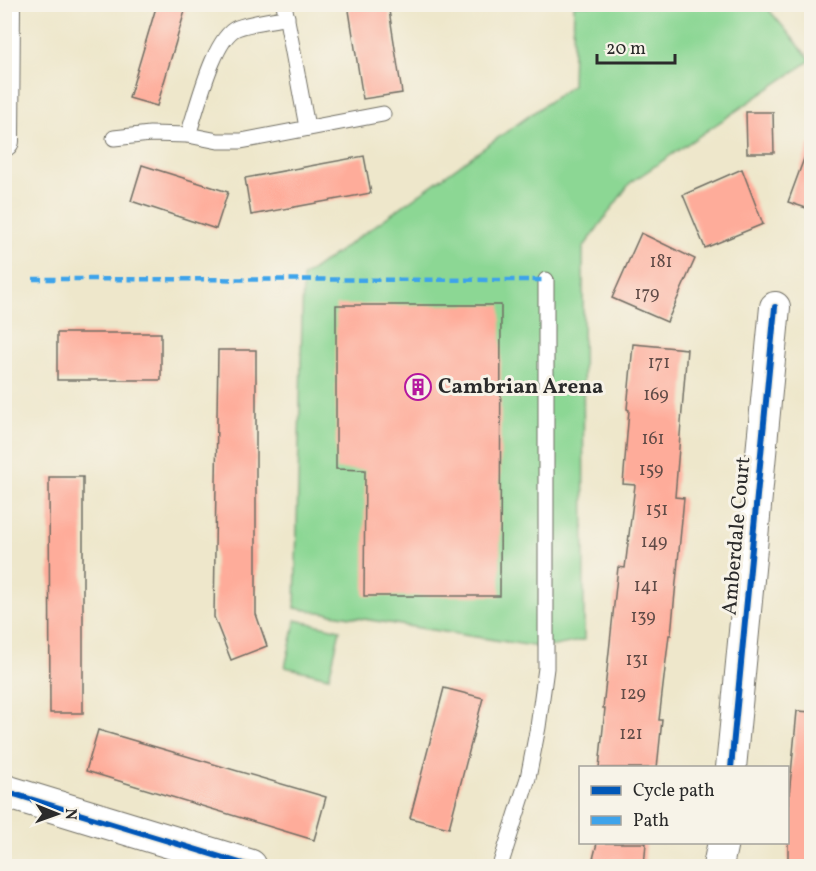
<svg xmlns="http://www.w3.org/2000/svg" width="816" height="871" font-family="Vollkorn,serif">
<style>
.green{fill:#8cd794;stroke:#5c8160;stroke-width:1.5}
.building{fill:#feac9a}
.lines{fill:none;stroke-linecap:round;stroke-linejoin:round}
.service-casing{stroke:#6f6d63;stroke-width:17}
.minor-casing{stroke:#6f6d63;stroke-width:32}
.tertiary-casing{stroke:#6f6d63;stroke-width:35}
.service{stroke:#fff;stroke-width:15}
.minor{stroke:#fff;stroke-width:30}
.tertiary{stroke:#fff;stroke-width:33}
.quiet{stroke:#3ea3eb;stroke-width:4.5;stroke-dasharray:9 4.5;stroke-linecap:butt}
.cycleway-casing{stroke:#f7f3e8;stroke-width:10}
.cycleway{stroke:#0057b8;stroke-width:6}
.labels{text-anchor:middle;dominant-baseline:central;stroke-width:6;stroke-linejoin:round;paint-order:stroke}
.number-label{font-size:18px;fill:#604b47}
.poi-label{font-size:21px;font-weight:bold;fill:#2b2b2b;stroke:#f7f3e8;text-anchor:start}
.street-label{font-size:21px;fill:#2b2b2b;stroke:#f7f3e8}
</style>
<rect width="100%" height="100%" fill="#f7f3e8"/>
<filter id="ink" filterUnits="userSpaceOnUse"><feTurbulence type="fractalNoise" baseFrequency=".0167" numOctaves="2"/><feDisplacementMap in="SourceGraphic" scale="12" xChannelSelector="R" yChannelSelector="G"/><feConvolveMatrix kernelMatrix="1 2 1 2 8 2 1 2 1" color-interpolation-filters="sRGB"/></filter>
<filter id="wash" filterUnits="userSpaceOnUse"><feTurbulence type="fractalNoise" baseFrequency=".008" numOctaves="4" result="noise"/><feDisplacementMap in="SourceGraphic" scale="24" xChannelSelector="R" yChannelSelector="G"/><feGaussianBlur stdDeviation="1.35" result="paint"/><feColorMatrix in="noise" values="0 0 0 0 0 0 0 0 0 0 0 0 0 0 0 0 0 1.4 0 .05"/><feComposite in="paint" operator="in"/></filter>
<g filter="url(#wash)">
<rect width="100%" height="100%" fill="#eee7cb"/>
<!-- green -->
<g class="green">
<polygon points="574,5 765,5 811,60 630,183 583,248 584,640 545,648 295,608 303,277 572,85"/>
<polygon points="296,620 340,630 329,677 285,667"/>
</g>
<g id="blocks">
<!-- building -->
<g class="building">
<polygon points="157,4 187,4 157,106 129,98"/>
<polygon points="348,4 388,4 402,93 363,99"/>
<polygon points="746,112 773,112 774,153 747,153"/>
<polygon points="809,145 812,145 812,210 788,202"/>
<polygon points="364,156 371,193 251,215 245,178"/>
<polygon points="142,165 228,192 216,229 131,201"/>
<polygon points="742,169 763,224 705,248 683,195"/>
<polygon points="641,233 695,259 667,322 612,298"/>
<polygon points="336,305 501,305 500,596 364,596 365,470 336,469"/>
<rect x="57" y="333" width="104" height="47"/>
<polygon points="633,344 687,349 675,497 684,498 671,635 669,635 659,720 662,720 657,768 599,768 605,708 603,708 618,567 625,568 635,485 623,484 629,410 627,409"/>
<polygon points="218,350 256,350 256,614 267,646 231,660 214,617"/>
<polygon points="49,477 83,477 83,713 50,713"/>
<polygon points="444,688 483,698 449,828 410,818"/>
<polygon points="797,711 812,712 812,867 788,867 788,806"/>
<polygon points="98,730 326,797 314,840 86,771"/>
<polygon points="597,843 646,843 644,867 591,867"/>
</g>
</g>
</g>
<g filter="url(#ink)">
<use href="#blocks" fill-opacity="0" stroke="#6f6d63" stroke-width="1.5"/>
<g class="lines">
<defs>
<g id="service">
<polyline points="284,4 307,127"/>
<path d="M188,135c9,-25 25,-97 49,-107 15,-6 34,-7 50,-11"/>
<polyline points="114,138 150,134 188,135 218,141 241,141 383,114"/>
<polyline points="500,866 528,778 538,727 546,668 546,280"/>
</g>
<g id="minor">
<polyline points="4,141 5,4"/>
<polyline points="731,768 775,307"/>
<polyline points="718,866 723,842"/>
</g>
<polyline id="tertiary" points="4,791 250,866"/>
</defs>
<!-- service casing -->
<use href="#service" class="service-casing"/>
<!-- minor casing -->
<use href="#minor" class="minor-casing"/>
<!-- tertiary casing -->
<use href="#tertiary" class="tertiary-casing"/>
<!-- service -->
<use href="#service" class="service"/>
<!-- minor -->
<use href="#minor" class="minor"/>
<!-- tertiary -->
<use href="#tertiary" class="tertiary"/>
<!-- quiet -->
<polyline class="quiet" points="33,279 546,280"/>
<defs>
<g id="cycleway">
<polyline points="4,141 5,4"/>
<polyline points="731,768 775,307"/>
<polyline points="4,791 250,866"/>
</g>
</defs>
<!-- cycleway casing -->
<use href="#cycleway" class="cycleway-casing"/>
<!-- cycleway -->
<use href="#cycleway" class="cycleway"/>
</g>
</g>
<!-- icons -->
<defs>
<symbol id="building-ring" viewBox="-11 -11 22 22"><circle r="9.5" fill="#f7f3e8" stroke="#b5179e" stroke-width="1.5"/><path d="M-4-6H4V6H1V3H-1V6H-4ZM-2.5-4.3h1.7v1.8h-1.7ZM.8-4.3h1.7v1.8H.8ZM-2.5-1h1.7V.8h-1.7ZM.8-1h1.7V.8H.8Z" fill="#b5179e"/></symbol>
</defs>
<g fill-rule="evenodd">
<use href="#building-ring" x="403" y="372" width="30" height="30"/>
</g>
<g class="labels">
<!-- number labels -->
<g class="number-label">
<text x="661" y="262">181</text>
<text x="647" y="294">179</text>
<text x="659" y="363">171</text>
<text x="656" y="395">169</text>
<text x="653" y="439">161</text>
<text x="651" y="470">159</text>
<text x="657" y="510">151</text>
<text x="654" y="542">149</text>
<text x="646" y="586">141</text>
<text x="643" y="617">139</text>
<text x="637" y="660">131</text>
<text x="633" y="694">129</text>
<text x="631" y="734">121</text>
</g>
<!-- poi labels -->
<g class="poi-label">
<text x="438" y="387">Cambrian Arena</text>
</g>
<!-- street labels -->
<g class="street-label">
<text transform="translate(737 536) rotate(-85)">Amberdale Court</text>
</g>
</g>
<!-- margin -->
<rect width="816" height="871" fill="none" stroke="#f7f3e8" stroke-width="24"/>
<!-- legend -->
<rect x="579" y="766" width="210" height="78" fill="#f7f3e8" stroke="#a5a39c" stroke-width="1.5"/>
<rect x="591" y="786" width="30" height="9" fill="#0057b8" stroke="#a5a39c" stroke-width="1.5"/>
<text x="633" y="796" font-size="18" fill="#2b2b2b">Cycle path</text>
<rect x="591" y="816" width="30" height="9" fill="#3ea3eb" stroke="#a5a39c" stroke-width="1.5"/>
<text x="633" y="826" font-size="18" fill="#2b2b2b">Path</text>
<!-- north arrow -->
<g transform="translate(57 814) rotate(91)" stroke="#f7f3e8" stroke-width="4.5" paint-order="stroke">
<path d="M0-4.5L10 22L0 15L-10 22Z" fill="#2b2b2b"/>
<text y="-9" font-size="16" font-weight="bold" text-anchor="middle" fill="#2b2b2b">N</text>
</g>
<!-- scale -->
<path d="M597 54v9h78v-9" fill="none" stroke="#2b2b2b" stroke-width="3"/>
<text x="606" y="54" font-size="18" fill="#2b2b2b" stroke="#f7f3e8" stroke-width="4.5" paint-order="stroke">20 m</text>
</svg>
